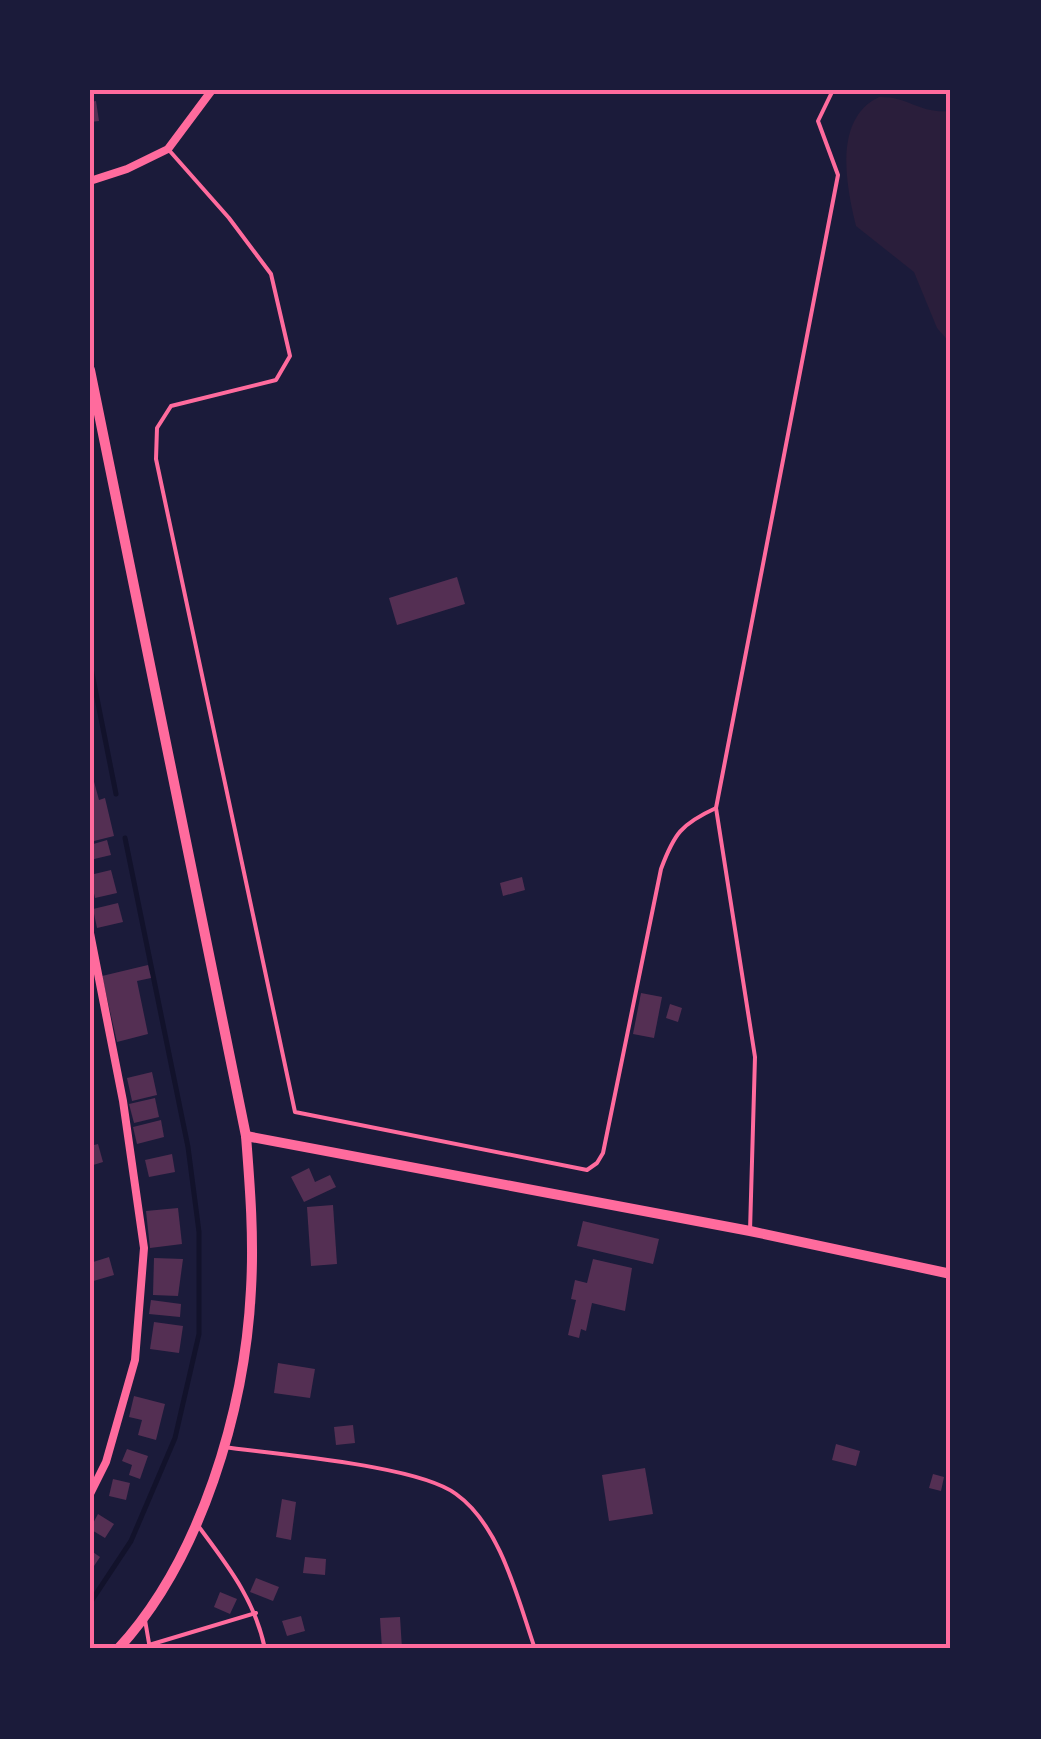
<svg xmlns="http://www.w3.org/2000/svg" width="1041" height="1739" font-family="'Times New Roman',serif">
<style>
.green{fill:#2a1e3b}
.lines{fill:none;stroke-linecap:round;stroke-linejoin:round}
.stream{stroke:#12122b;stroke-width:5}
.building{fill:#542f53}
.service{stroke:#ff6b9d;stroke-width:4}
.minor{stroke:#ff6b9d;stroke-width:8}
.secondary{stroke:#ff6b9d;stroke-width:10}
.neatline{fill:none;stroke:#ff6b9d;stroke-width:4}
</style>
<rect width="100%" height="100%" fill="#1b1b3a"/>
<!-- green -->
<path class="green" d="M879,97c29,-1 40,17 72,14v233l-14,-16 -23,-56 -58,-46c-10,-41 -23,-107 23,-129z"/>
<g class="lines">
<!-- stream -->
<g class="stream">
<polyline points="90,663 116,794"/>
<polyline points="90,1603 131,1541 175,1438 199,1334 199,1232 188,1147 125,838"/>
</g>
</g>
<!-- building -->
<g class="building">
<polygon points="96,101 99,121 90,122 90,102"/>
<polygon points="457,577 465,604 397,625 389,598"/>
<polygon points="90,767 99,800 105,798 114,836 90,842"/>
<polygon points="107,840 111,855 90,860 90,845"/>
<polygon points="111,870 117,893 95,898 90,875"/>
<polygon points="522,877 525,890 503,896 500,883"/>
<polygon points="118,903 123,922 97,928 93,909"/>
<polygon points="148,965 151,978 137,981 148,1034 117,1042 102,976"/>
<polygon points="641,993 662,997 654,1038 633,1034"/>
<polygon points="670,1004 682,1008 678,1022 666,1018"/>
<polygon points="152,1072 157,1095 132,1101 127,1078"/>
<polygon points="155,1098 159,1117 134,1123 129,1104"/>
<polygon points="161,1120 164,1137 137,1144 133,1127"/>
<polygon points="98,1144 103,1162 90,1166 90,1146"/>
<polygon points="172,1154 175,1172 149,1177 145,1160"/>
<polygon points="309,1168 315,1182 330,1175 336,1187 304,1202 291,1177"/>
<polygon points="333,1205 337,1264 311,1266 307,1207"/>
<polygon points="178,1208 182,1244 150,1248 146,1211"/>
<polygon points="583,1221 659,1239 653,1264 577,1246"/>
<polygon points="109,1257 114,1275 90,1282 90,1263"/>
<polygon points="154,1258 183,1259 178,1296 153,1295"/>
<polygon points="593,1259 632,1268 625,1311 592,1303 586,1331 581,1329 579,1338 568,1335 576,1300 571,1299 575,1280 587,1283"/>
<polygon points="151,1300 181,1304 180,1317 149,1314"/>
<polygon points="154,1322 183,1326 179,1353 150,1349"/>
<polygon points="278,1363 315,1369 310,1398 274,1393"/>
<polygon points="134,1396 165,1404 156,1440 138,1435 142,1420 129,1417"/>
<polygon points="353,1425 355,1443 336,1445 334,1427"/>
<polygon points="836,1444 860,1451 856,1466 832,1460"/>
<polygon points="127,1449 148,1456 140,1479 129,1475 132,1465 122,1461"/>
<polygon points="645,1468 653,1514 609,1521 602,1475"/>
<polygon points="933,1474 944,1477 941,1491 929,1488"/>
<polygon points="113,1479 130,1483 126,1500 109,1496"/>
<polygon points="282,1499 296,1502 291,1540 276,1537"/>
<polygon points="98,1514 114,1524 105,1538 90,1529"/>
<polygon points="90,1550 100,1557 90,1572"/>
<polygon points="305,1557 326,1559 325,1575 303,1573"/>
<polygon points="256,1578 279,1587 273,1601 250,1592"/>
<polygon points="220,1592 237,1599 230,1614 214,1607"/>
<polygon points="301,1616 305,1631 287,1636 282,1621"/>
<polygon points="400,1617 402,1649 382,1649 380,1618"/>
</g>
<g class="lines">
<!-- service -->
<g class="service">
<path d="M168,149l61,69 42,56 19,82 -14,24 -105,26 -14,22 -1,31 139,653 292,58 10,-7 6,-10 58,-284c13,-35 20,-45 55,-61"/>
<polyline points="750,1231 755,1057 716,808 838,175 818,121 833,90"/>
<path d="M224,1447c54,8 193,18 232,47 45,32 62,106 79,155"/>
<path d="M199,1527c29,39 56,73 66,122"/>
<polyline points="145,1620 150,1649"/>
<polyline points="149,1645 256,1613"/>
</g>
<!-- minor -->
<g class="minor">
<polyline points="90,181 127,169 168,149 212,90"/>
<polyline points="90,933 123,1101 144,1248 135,1360 106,1462 90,1494"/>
</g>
<!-- secondary -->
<g class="secondary">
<path d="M90,370l156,766c4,51 8,101 5,153 -6,121 -50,270 -133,360"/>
<polyline points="246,1136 750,1231 951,1274"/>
</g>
</g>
<!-- border -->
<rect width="1041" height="1739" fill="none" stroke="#1b1b3a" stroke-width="185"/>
<rect x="92" y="92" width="856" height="1554" class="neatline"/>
</svg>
